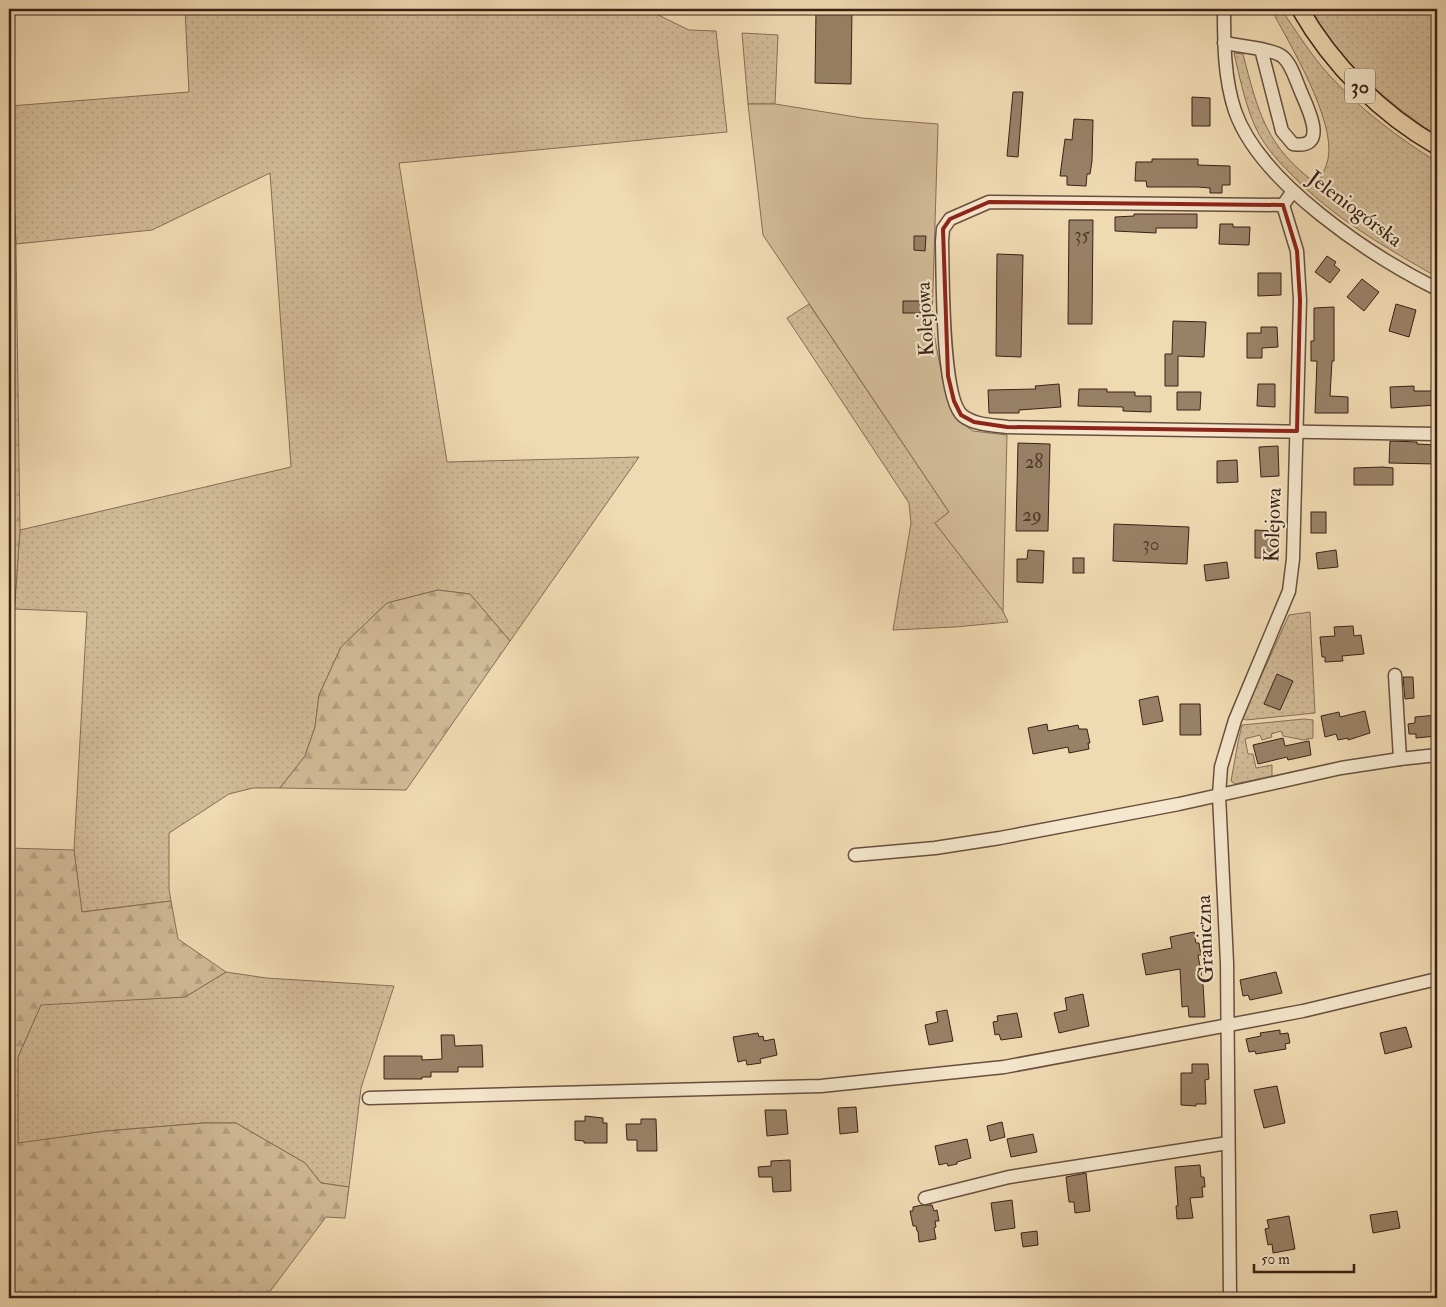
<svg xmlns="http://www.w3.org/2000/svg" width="1446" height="1307" font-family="'IM FELL Double Pica',serif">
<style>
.grass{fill:url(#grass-dots);stroke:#866e56}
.forest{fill:url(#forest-firs);stroke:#866e56}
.garden{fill:#d1bb97;stroke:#866e56}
.building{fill:#998167;stroke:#3a2116}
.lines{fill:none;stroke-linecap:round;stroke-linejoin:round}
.minor-casing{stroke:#684f3d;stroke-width:15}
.major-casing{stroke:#3a2116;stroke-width:19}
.path{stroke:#3a2116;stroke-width:2.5;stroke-dasharray:1 2.5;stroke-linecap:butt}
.minor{stroke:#f5e7cd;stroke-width:12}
.major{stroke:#f0dab2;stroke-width:16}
.marked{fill:none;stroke:#8f2418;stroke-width:4;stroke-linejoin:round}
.labels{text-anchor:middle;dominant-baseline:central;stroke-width:4.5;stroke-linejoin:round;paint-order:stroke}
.number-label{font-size:19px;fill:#52392a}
.shield{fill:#f5e7cd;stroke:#725c4d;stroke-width:1}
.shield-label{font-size:20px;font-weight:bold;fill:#3a2116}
.street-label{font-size:21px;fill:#3a2116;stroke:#f5e7cd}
</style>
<defs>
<pattern id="grass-dots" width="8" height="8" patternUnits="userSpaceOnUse" patternTransform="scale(1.25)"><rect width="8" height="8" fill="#d1bb97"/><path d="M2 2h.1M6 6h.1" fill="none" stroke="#b4a081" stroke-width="1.8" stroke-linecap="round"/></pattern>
<pattern id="forest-firs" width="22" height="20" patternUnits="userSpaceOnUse" patternTransform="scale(1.25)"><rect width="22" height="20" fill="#d1bb97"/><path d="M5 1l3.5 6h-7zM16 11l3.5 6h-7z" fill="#b4a081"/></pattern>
</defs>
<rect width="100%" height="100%" fill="#f0dab2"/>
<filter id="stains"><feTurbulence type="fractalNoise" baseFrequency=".004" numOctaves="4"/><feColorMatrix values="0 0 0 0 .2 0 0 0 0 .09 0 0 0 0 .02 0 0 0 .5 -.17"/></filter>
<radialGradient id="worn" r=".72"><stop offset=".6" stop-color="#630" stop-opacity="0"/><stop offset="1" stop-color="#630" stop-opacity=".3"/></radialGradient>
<!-- grass -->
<g class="grass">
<polygon points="185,9 646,9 689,30 716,31 727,132 399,163 447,462 639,457 510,641 470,594 438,590 387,603 341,647 319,695 315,727 305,756 280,788 253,788 229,794 169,833 169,889 171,901 81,912 74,850 87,612 14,609 20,530 291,467 270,173 152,230 16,244 10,106 189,92"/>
<path d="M1271,9h10c15,22 30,46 48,66 32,35 68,62 108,87v115c-52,-30 -104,-59 -146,-103 -16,-16 -31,-33 -39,-55 -8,-21 -13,-44 -18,-66l9,1c15,58 23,93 74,130 5,-8 9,-16 11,-25 8,-39 -39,-116 -57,-150z"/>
<path d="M1310,9h127v127c-9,-5 -17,-12 -25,-18 -41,-29 -77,-66 -102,-109z"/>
<polygon points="742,33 778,35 775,104 748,104"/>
<polygon points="809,304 949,512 935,523 1003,611 1008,622 955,627 893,630 911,523 909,503 787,318"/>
<polygon points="1310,612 1315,713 1246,720 1242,718 1289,615"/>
<polygon points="1304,719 1313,720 1313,738 1304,740 1283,736 1281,731 1271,734 1272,737 1262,740 1260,735 1245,739 1248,754 1253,754 1256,768 1272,765 1272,776 1235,784 1231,781 1238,742 1242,725"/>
<polygon points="226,972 266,978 394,986 361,1088 349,1187 321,1183 305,1163 236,1123 204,1123 106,1131 18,1144 18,1057 41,1004 185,997"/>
</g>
<!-- forest -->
<g class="forest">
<polygon points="9,88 16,244 20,530 9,689"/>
<polygon points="438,590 470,594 510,641 406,790 280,788 305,756 315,727 319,695 341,647 387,603"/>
<polygon points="9,848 74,850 82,912 171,901 178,939 226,972 185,997 41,1005 18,1057 18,1143 106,1131 204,1123 236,1123 305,1163 321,1183 349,1187 345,1218 326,1217 265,1298 9,1298"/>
</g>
<!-- garden -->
<polygon class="garden" points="748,104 775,104 862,118 938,124 932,323 943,382 951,407 957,417 966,426 973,431 1007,435 1003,611 935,523 949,512 763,235"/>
<!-- building -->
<g class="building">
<polygon points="816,9 852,9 851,84 815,83"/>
<polygon points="1013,92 1023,92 1018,157 1007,156"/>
<polygon points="1192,97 1210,98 1210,126 1192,126"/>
<polygon points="1074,119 1093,120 1092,161 1090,174 1087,174 1086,186 1067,185 1067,176 1060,176 1065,139 1072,140"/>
<polygon points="1152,159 1198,159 1198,165 1230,166 1230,185 1222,185 1222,193 1210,193 1210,188 1198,187 1147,187 1146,181 1135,181 1136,162 1152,162"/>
<polygon points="1134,214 1197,214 1197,228 1156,228 1156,233 1115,231 1115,217 1134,216"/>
<polygon points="1069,220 1093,220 1092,324 1068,324"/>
<polygon points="1220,224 1233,224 1233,227 1250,227 1249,245 1219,244"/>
<polygon points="914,236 926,236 925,251 914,250"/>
<polygon points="997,254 1023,255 1021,357 996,356"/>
<polygon points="1327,256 1336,262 1334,265 1340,270 1330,283 1315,272"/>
<polygon points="1258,273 1281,273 1281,295 1258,296"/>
<polygon points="1362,279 1379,292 1364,311 1347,297"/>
<rect x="903" y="301" width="19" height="12"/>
<polygon points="1396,304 1416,310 1409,337 1389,331"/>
<polygon points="1334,307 1334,361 1332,361 1330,396 1348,397 1348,413 1315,413 1317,361 1311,361 1311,341 1314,341 1314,308"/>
<polygon points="1173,321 1206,322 1204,357 1178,356 1178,386 1165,386 1165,354 1172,354"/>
<polygon points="1261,327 1277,327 1278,347 1262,348 1262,358 1247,358 1247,333 1261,333"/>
<polygon points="1059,384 1061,407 1019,410 1019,413 989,413 988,390 1036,389 1035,386"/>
<polygon points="1258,384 1275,384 1275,407 1257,406"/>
<polygon points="1414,386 1414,391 1437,391 1437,405 1391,408 1390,387"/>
<polygon points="1079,389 1107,389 1107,392 1135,392 1135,396 1151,396 1151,412 1123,411 1123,407 1078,406"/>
<polygon points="1177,392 1201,392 1200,410 1177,410"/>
<polygon points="1390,441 1417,442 1417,444 1437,445 1437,464 1389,463"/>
<polygon points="1018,443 1050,444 1048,531 1016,531"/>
<polygon points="1278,446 1279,476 1261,477 1259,447"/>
<polygon points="1237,460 1238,482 1217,483 1217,461"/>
<polygon points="1383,467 1393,468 1393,485 1354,485 1354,468"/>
<rect x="1311" y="512" width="15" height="21"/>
<polygon points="1114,524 1189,527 1187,564 1113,561"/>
<polygon points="1255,530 1275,531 1274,558 1255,558"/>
<polygon points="1028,550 1044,551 1043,583 1017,582 1017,559 1027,559"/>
<polygon points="1336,550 1338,567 1318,569 1316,553"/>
<rect x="1073" y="558" width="11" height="15"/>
<polygon points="1227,562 1229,578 1206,581 1204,565"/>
<polygon points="1353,626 1354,636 1361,635 1364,654 1342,656 1343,661 1325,662 1325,657 1322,657 1320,637 1335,636 1334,627"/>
<polygon points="1277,674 1293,681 1280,710 1264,704"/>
<polygon points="1403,677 1413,677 1414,698 1405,699"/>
<polygon points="1158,696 1163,721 1143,725 1139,700"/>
<polygon points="1180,704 1200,704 1201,735 1180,735"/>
<polygon points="1365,711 1370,733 1348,740 1348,738 1338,740 1336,734 1325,737 1321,716 1339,712 1340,717"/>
<polygon points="1437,715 1437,736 1416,738 1416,734 1409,734 1408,724 1415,723 1415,717"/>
<polygon points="1047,724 1048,731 1078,725 1079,729 1087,729 1090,743 1088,743 1089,749 1069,753 1068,747 1033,754 1028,728"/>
<polygon points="1283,738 1285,746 1309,741 1311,755 1288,760 1287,757 1258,764 1253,745"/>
<polygon points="1194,932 1196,943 1199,943 1201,955 1198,955 1203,984 1205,1017 1189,1017 1188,1006 1182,1007 1180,969 1146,975 1142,954 1172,948 1170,937"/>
<polygon points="1276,972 1282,993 1250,1000 1248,995 1243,996 1240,980"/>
<polygon points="1083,994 1089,1026 1059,1033 1054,1013 1067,1010 1065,998"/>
<polygon points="947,1010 953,1041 929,1045 925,1025 938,1022 936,1012"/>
<polygon points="1017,1013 1022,1037 1001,1040 999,1034 995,1035 993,1022 998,1021 997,1016"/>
<polygon points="1406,1027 1412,1047 1385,1054 1380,1033"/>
<polygon points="1280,1030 1280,1034 1288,1033 1290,1043 1285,1044 1286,1049 1256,1054 1255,1051 1249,1052 1246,1039 1261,1036 1260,1033"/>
<polygon points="758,1033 759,1037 763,1036 764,1041 774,1039 777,1055 760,1059 761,1063 747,1065 746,1060 738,1062 733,1037"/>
<polygon points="441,1035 454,1035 455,1046 482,1045 483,1067 458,1067 458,1072 431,1072 431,1077 422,1077 422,1079 384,1079 384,1056 422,1056 422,1060 442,1059"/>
<polygon points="1192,1064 1208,1064 1209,1079 1205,1080 1206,1104 1196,1104 1196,1106 1181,1105 1181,1073 1192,1073"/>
<polygon points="1277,1086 1285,1123 1264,1128 1254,1090"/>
<polygon points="856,1107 858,1132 840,1134 838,1108"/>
<polygon points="765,1110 786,1110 788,1134 767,1136"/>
<polygon points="585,1116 603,1118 603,1123 607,1123 607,1143 584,1143 584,1141 575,1140 575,1121 585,1121"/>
<polygon points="641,1119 656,1119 657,1151 637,1151 637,1140 627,1140 626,1124 641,1124"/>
<polygon points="1002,1122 1005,1137 990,1141 987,1126"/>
<polygon points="1033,1134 1037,1152 1011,1157 1007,1139"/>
<polygon points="967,1139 971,1158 957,1162 957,1164 948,1166 947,1163 939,1165 935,1146"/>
<polygon points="790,1160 791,1191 773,1192 772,1177 759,1177 758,1167 771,1166 771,1161"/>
<polygon points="1200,1165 1201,1177 1204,1177 1205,1187 1202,1187 1203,1197 1190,1198 1193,1218 1177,1219 1176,1206 1178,1206 1175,1167"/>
<polygon points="1086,1173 1090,1211 1075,1213 1074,1202 1069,1202 1066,1177"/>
<polygon points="1012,1200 1015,1228 995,1231 991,1203"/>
<polygon points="922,1205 932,1205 934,1211 937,1210 939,1221 935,1221 936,1227 934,1228 936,1239 919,1242 918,1231 917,1231 916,1226 913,1226 910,1211 913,1211 913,1207"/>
<polygon points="1397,1211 1400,1228 1373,1233 1370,1215"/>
<polygon points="1289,1216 1295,1249 1273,1253 1272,1244 1268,1245 1265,1229 1269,1228 1267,1220"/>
<polygon points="1037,1231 1038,1245 1023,1247 1021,1233"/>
</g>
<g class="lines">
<defs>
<g id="minor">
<path d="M1224,9c0,34 0,69 11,102 25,72 136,145 202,178"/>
<path d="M1224,43l37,6 21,82 11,13c37,6 14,-37 8,-52 -5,-11 -9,-27 -18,-35 -6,-5 -15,-6 -22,-8"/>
<path d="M1283,205l-294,-3 -39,17 -7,10 -1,13c1,32 -1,157 21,174 12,9 30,9 44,11l430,7"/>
<polyline points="1395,675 1400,759"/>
<polyline points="855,855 935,848 1000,838 1179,804 1341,768 1400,759 1437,755"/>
<polyline points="369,1098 821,1086 1004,1067 1303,1011 1437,979"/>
<polyline points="925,1198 1009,1177 1228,1143"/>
<polyline points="1230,1298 1227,963 1219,795 1221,767 1235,720 1289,591 1293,559 1300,300 1297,251 1283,205 1293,191"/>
</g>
<path id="major" d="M1300,9c32,56 81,105 137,137"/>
</defs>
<!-- minor casing -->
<use href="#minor" class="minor-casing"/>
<!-- major casing -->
<use href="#major" class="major-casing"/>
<!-- path -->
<polyline class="path" points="9,338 13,527 9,613"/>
<!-- minor -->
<use href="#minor" class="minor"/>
<!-- major -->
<use href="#major" class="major"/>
</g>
<!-- marked area -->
<path class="marked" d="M989,202l294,3 14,46 3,49 -3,131 -290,-4 -33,-5 -13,-7 -7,-14 -6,-25 -5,-147 7,-10z"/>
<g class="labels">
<!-- number labels -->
<g class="number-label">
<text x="1082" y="235">35</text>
<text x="1034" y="462">28</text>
<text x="1032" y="515">29</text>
<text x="1151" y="544">30</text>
</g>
<!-- shield labels -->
<rect class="shield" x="1345" y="68.5" width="30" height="35" rx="4"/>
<g class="shield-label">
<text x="1360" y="86">30</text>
</g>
<!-- street labels -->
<g class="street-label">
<text transform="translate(1355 209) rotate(37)">Jeleniogórska</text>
<text transform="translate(925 319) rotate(-93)">Kolejowa</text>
<text transform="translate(1273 525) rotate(-88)">Kolejowa</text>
<text transform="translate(1205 939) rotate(-92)">Graniczna</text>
</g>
</g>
<!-- margin -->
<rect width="1446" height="1307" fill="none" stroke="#f0dab2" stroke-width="30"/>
<rect x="10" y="10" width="1426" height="1287" fill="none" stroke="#3a2116" stroke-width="2.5"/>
<rect x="15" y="15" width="1416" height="1277" fill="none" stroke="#3a2116"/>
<!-- scale -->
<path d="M1254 1264v8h100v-8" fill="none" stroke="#3a2116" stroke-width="2.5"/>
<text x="1261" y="1264" font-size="15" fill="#3a2116" stroke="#f5e7cd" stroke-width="4" paint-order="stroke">50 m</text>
<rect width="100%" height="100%" filter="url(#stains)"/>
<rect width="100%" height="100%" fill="url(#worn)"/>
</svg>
